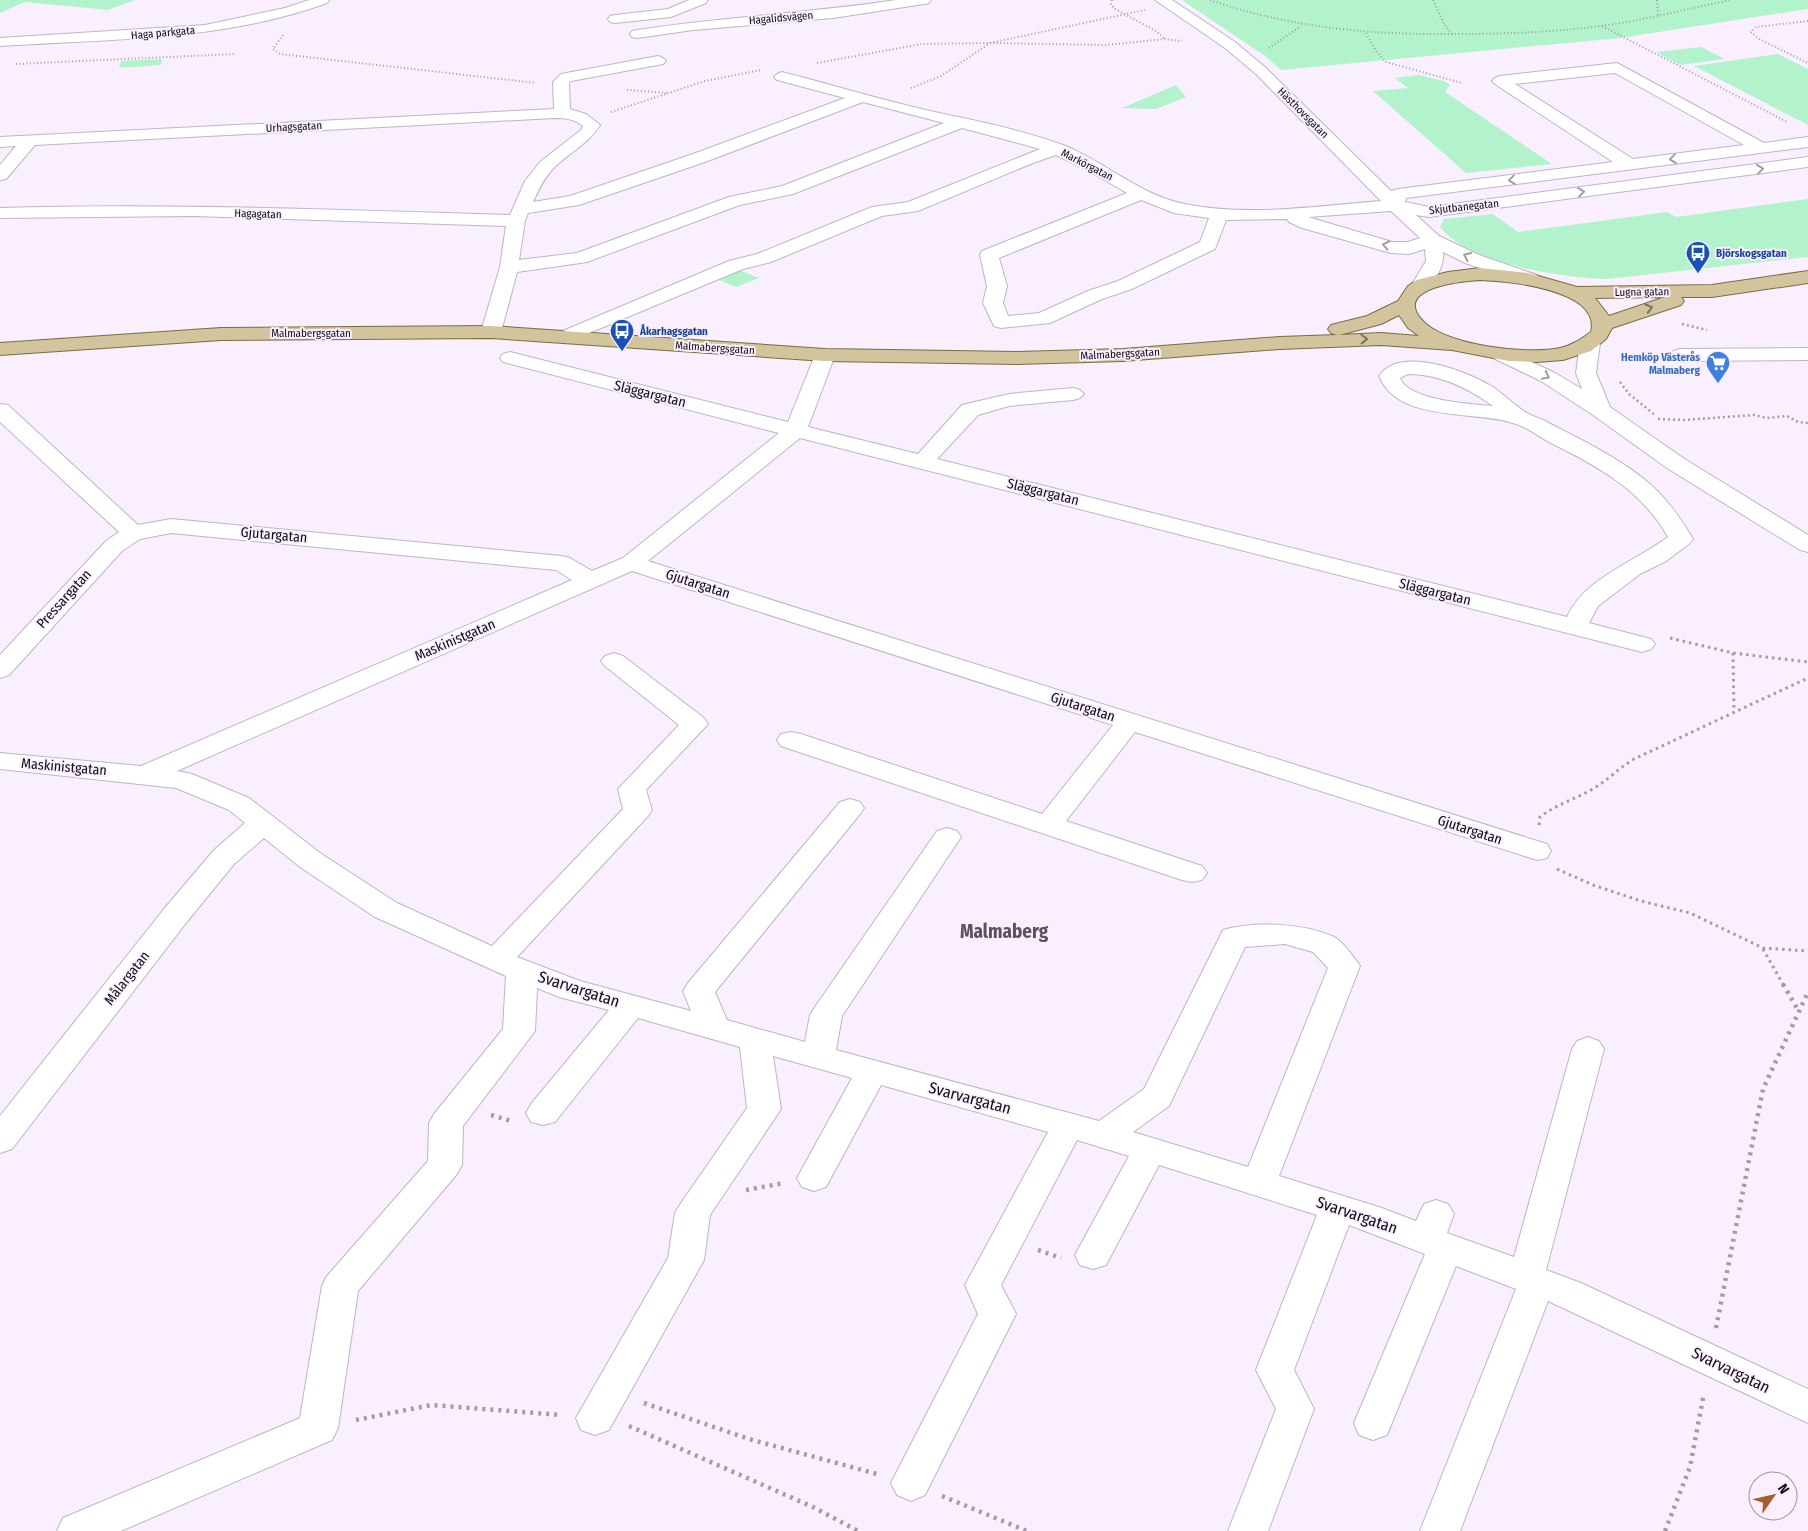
<svg xmlns="http://www.w3.org/2000/svg" width="1808" height="1531" font-family="'Fira Sans Condensed',sans-serif">
<style>
.green{fill:#b3f3cb}
.lines{fill:none;stroke-linecap:round;stroke-linejoin:round}
.minor-casing{stroke:#bfb4c5;stroke-width:2}
.major-casing{stroke:#7b6c41;stroke-width:2}
.path-far3{stroke:#a39ba7;stroke-width:2;stroke-dasharray:1 2.5;stroke-linecap:butt}
.path-far2{stroke:#a39ba7;stroke-width:2.5;stroke-dasharray:2 3;stroke-linecap:butt}
.path-far1{stroke:#a39ba7;stroke-width:3;stroke-dasharray:2.5 4;stroke-linecap:butt}
.path{stroke:#a39ba7;stroke-width:4.5;stroke-dasharray:3 5;stroke-linecap:butt}
.minor{fill:#fff;fill-rule:evenodd}
.major{fill:#d2c59d;fill-rule:evenodd}
.oneway{stroke:#9f9ea0}
.oneway2{stroke:#7b725e}
.labels{text-anchor:middle;dominant-baseline:central;stroke-width:4;stroke-linejoin:round;paint-order:stroke}
.far-street-label{font-size:11px;fill:#100c12;stroke:#f9effe}
.far-transit-label{font-size:11px;font-weight:bold;fill:#164399;stroke:#f9effe;text-anchor:start}
.far-shop-label{font-size:11px;font-weight:bold;fill:#366cbe;stroke:#f9effe;text-anchor:end}
.street-label{font-size:14px;fill:#100c12;stroke:#f9effe}
.near-street-label{font-size:16px;fill:#100c12;stroke:#f9effe}
.district-label{font-size:19px;font-weight:bold;fill:#5b5160;stroke:#f9effe}
</style>
<rect width="100%" height="100%" fill="#f9effe"/>
<!-- green -->
<g class="green">
<polygon points="0,0 135,0 108,10 25,2 0,13"/>
<polygon points="1182,0 1808,0 1808,9 1620,38 1281,70 1265,56"/>
<polygon points="1701,47 1725,59 1680,65 1656,52"/>
<polygon points="1778,54 1808,69 1808,125 1694,66"/>
<polygon points="162,59 161,65 119,68 121,61"/>
<polygon points="1418,75 1444,81 1450,85 1445,92 1552,164 1466,173 1373,91 1408,88 1395,78"/>
<polygon points="1176,85 1186,97 1156,109 1122,108"/>
<path d="M1808,199v58l-201,22c-44,-1 -138,-15 -167,-52l4,-8 49,-5 25,18 149,-20 9,5z"/>
<polygon points="739,270 759,278 736,287 717,279"/>
</g>
<g class="lines">
<defs>
<g id="minor">
<path d="M309,0h20l-2,3c-104,38 -217,36 -327,43v-8l205,-13 80,-17z"/>
<polygon points="689,0 708,0 706,3 671,17 615,23 610,22 608,19 610,16 615,15 668,9"/>
<path d="M896,0h35l-2,3 -5,1 -91,14 -140,12 -56,8 -5,-1 -2,-3 2,-3 5,-1c86,-13 173,-17 259,-30z"/>
<path d="M1155,0h17l63,42 31,26 125,123 7,-2 215,-27 -118,-78 -3,-3 3,-3 5,-2 117,-13 147,80 44,-6v10l-402,51 -1,4 24,5 379,-50v10l-379,50 -13,-2 23,21 40,19 58,20 2,4 -2,4 -7,2 -65,-22 -22,-11c2,14 -8,27 -15,38l-7,2 -7,-2 -3,-4 15,-25 -1,-12 -16,5 -18,-1 -89,-25 -13,-6 -2,-3 -61,1 -11,29 -83,40 -30,10 -52,24 -49,5 -7,-2 -11,-23 4,-17 -7,-31 2,-4 145,-58 -40,-23 -31,-15 -23,8 -115,48 -36,5 -111,46 -28,7 -178,74 -7,-2 -3,-4 3,-4 171,-72 28,-7 115,-47 36,-5 132,-53 -78,-21 -169,66 -53,11 -153,57 -70,10 -16,60 -3,4 -7,2 -7,-2 -3,-4 19,-65 6,-41 -313,-10 -193,2v-10c170,-5 340,2 510,7l15,-34 15,-19 41,-32 2,-4c-9,-7 -17,-8 -28,-8l-520,27 -29,34 -6,1v-15l16,-19 -16,1v-10l554,-28 -1,-27 8,-8 97,-18 5,2 3,3 -3,3 -92,17 -2,2 1,26 16,5 14,11c-12,20 -34,29 -49,46 -8,9 -13,20 -18,31l37,-6 123,-42 152,-56 -68,-18 -3,-3 3,-3 5,-2c59,15 116,33 176,45 34,7 72,16 105,28 41,16 78,51 122,59 64,13 132,2 196,-3l-125,-127 -31,-26zM1615,73l129,72 -111,14 -118,-75zM863,102l81,21 -162,63 -53,11 -152,56 -58,7 6,-39 3,-8 51,-8 126,-43zM1141,200l33,13 35,5 -9,24 -82,39 -30,10 -49,22 -31,3 -5,-13 4,-17 -8,-28zM1391,211l29,27 -12,4h-16l-84,-25z"/>
<polygon points="1590,337 1597,339 1600,343 1596,373 1610,407 1683,458 1808,535 1808,552 1800,550 1667,468 1593,415 1541,381 1495,359 1492,355 1495,351 1502,349 1509,351 1555,373 1582,389 1576,373 1580,343 1583,339"/>
<polygon points="1808,348 1808,360 1680,361 1673,359 1670,355 1673,351 1680,349"/>
<path d="M825,349l7,2 3,4 -27,72 110,27 44,-49 47,-11 64,-6 7,2 4,4 -4,4 -7,2 -64,6 -31,9 -41,44 630,158c16,-38 69,-56 101,-80 -26,-47 -72,-72 -119,-95 -11,-6 -21,-14 -33,-18 -41,-15 -117,0 -137,-48 21,-31 87,-5 112,10 13,8 24,20 36,27 5,3 10,4 14,6 38,20 78,38 110,66 18,16 30,34 42,54l-4,5 -23,17 -26,13 -42,32 -9,17 62,16 4,5 -4,5 -9,3 -842,-214 -152,123 899,283 4,7 -4,7 -10,2 -402,-128 -69,89 136,45 5,7 -5,7 -10,2 -10,-2 -401,-134 -4,-6 4,-6 10,-2 10,2 241,80 71,-89 -481,-154 -455,200 15,3 57,24 71,55 77,50 95,43 131,-137 -5,-20 61,-64 -74,-59 -4,-5 4,-5 9,-3 9,3 81,62 4,6 -62,66 6,20 -4,6 -131,141 63,24 111,30 -8,-20 5,-8 152,-181 10,-3 10,3 4,6 -4,6 -145,178 12,28 78,22 5,-27 5,-8 122,-176 10,-3 10,3 4,6 -119,179 -6,34 263,71 45,-32 79,-159c32,-9 81,-7 111,7 9,5 20,20 26,29l-81,210 100,31 37,14 8,-17 12,-4 12,4 6,10 -7,19 67,24 58,-208 5,-8 11,-4 11,4 5,8 -58,221 35,13 227,106v34l-260,-122 -88,230h-40l96,-242 -60,-23 -69,169 -14,5 -14,-5 -5,-12 71,-169 -76,-29 -55,145 20,39 -46,122h-40l48,-122 -20,-39 61,-155 -158,-50 -53,100 -13,4 -13,-4 -5,-10 54,-99 -52,-16 -76,145 15,29 -91,181 -14,6 -14,-6 -6,-12 87,-169 -13,-29 83,-153 -167,-47 -55,102 -12,4 -12,-4 -5,-9 55,-100 -79,-22 8,53 -71,106 -6,45 -95,170 -14,5 -14,-5 -5,-12 92,-160 7,-45 6,-10 66,-95 -7,-61 -102,-29 -83,104 -12,3 -12,-3 -5,-9 5,-9 78,-94 -50,-13 -22,-9 -2,43 -72,95 -1,39 -5,9 -99,117 -20,137 -6,12 -211,91h-64l6,-13 237,-100 22,-132 5,-10 101,-115 1,-38 5,-9 69,-85 3,-53 -131,-59 -75,-50 -36,-29 -30,26 -48,59 -174,226 -12,4v-37l164,-207 50,-59 31,-27 -16,-13 -53,-22 -176,-19v-16l141,13 431,-186 -16,-10 -385,-37 -31,6 -18,12 -113,124 -9,3v-23l106,-114 13,-9 -119,-110v-18l8,1 130,120 33,-6 391,37 8,2 22,13 31,-13 156,-125 -276,-71 -3,-4 3,-4 7,-2 278,70 27,-67 3,-4zM1408,374c32,0 60,14 85,32 -21,-2 -84,-5 -93,-28zM1285,944l28,8 15,16 -80,199 -115,-35 36,-26 76,-159z"/>
</g>
<path id="major" d="M1480,268l48,5 49,14 135,-2 96,-14v12l-96,14h-31l3,4 -3,4 -69,23 -6,11 -15,12 -28,9 -26,2 -28,-1 -57,-11 -71,-5 -101,4 -157,12 -106,3 -192,-3 -334,-23 -270,2 -221,15v-12l221,-15 270,-2 334,23 192,3 106,-3 157,-12 57,-2 -6,-2 -3,-4 3,-4 36,-9 31,-15 10,-15 9,-6 31,-8zM1480,280c26,1 122,9 111,52 -10,7 -18,13 -31,16 -32,7 -117,-2 -139,-29 -27,-32 43,-38 59,-39zM1665,297l-56,19 -14,-18zM1399,315l9,13 11,8 -38,-3 -42,2 42,-11z"/>
</defs>
<!-- minor casing -->
<use href="#minor" class="minor-casing"/>
<!-- major casing -->
<use href="#major" class="major-casing"/>
<!-- path-far3 -->
<g class="path-far3">
<polyline points="1112,0 1111,4 1115,9 1156,31 1165,39"/>
<path d="M1210,0c80,28 162,35 247,34 50,0 101,-2 151,-9 42,-6 82,-17 123,-25"/>
<polyline points="1433,0 1444,24 1452,34"/>
<polyline points="1657,0 1658,15"/>
<polyline points="1808,21 1756,27 1751,32 1759,39 1808,63"/>
<polyline points="1602,26 1787,122"/>
<polyline points="1366,33 1376,51 1386,62 1462,83"/>
<polyline points="283,35 273,49 280,54 536,83"/>
<polyline points="1269,48 1301,26"/>
<polyline points="817,63 922,44 990,43 1145,10"/>
<polyline points="16,64 235,54"/>
<polyline points="911,88 941,76 990,43 1106,45 1165,39 1182,41"/>
<polyline points="627,90 668,93"/>
<polyline points="611,112 705,81 761,70"/>
</g>
<!-- path-far2 -->
<g class="path-far2">
<polyline points="1682,324 1707,330"/>
<polyline points="1620,382 1629,394 1655,415"/>
<polyline points="1658,419 1684,420 1754,415 1767,418 1787,416 1798,422 1808,423"/>
</g>
<!-- path-far1 -->
<g class="path-far1">
<polyline points="1670,638 1733,653 1808,662"/>
<polyline points="1733,653 1734,711"/>
<path d="M1539,825l1,-8c18,-14 37,-18 56,-30 13,-8 24,-20 38,-28l174,-81"/>
<polyline points="1557,869 1593,885 1641,901 1690,913 1763,948 1808,951"/>
<polyline points="1763,949 1784,986"/>
</g>
<!-- path -->
<g class="path">
<polyline points="1783,984 1798,1010"/>
<polyline points="491,1115 511,1121"/>
<polyline points="746,1190 784,1183"/>
<polyline points="1038,1250 1061,1258"/>
<polyline points="1716,1328 1763,1089 1808,992"/>
<polyline points="644,1403 749,1439 877,1474"/>
<polyline points="356,1420 431,1405 562,1415"/>
<polyline points="629,1426 813,1507 858,1531"/>
<polyline points="942,1496 1027,1531"/>
<polyline points="1665,1531 1690,1467 1704,1393"/>
</g>
<!-- minor -->
<use href="#minor" class="minor"/>
<!-- major -->
<use href="#major" class="major"/>
</g>
<!-- one-way arrows -->
<defs><path id="oneway-chevron" d="M-2-3.5L2.5 0L-2 3.5" fill="none" stroke-width="1.6" stroke-linecap="round" stroke-linejoin="round" transform="scale(1.25)"/></defs>
<g class="oneway">
<use href="#oneway-chevron" transform="translate(1673 159) rotate(173)"/>
<use href="#oneway-chevron" transform="translate(1760 169) rotate(-7)"/>
<use href="#oneway-chevron" transform="translate(1512 180) rotate(173)"/>
<use href="#oneway-chevron" transform="translate(1581 192) rotate(-7)"/>
<use href="#oneway-chevron" transform="translate(1386 245) rotate(-168)"/>
<use href="#oneway-chevron" transform="translate(1467 256) rotate(-155)"/>
<use href="#oneway-chevron" transform="translate(1546 376) rotate(27)"/>
</g>
<g class="oneway2">
<use href="#oneway-chevron" transform="translate(1649 308) rotate(-16)"/>
<use href="#oneway-chevron" transform="translate(1364 339) rotate(-2)"/>
</g>
<!-- icons -->
<defs>
<symbol id="bus-pin" viewBox="-11 -11 22 30"><path d="M0 17L-7.5 6A9.5 9.5 0 1 1 7.5 6Z" fill="#1a4fb4" stroke="#f9effe"/><path d="M-5-6H5V4H4V6H2V4H-2V6H-4V4H-5ZM-3.5-4V0h7V-4ZM-3.5 1.2v1.5H-2V1.2ZM2 1.2v1.5H3.5V1.2Z" fill="#fff"/></symbol>
<symbol id="supermarket-pin" viewBox="-11 -11 22 30"><path d="M0 17L-7.5 6A9.5 9.5 0 1 1 7.5 6Z" fill="#3f7fe0" stroke="#f9effe"/><path d="M-6-5.5h2.5l.6 2H6L4.5 2H-2.5L-4.4-4H-6ZM-1.5 3.2a1.3 1.3 0 1 0 .1 0ZM3 3.2a1.3 1.3 0 1 0 .1 0Z" fill="#fff"/></symbol>
</defs>
<g fill-rule="evenodd">
<use href="#bus-pin" x="1684" y="239" width="28" height="38"/>
<use href="#bus-pin" x="608" y="317" width="28" height="38"/>
<use href="#supermarket-pin" x="1704" y="349" width="28" height="38"/>
</g>
<g class="labels">
<!-- far-street labels -->
<g class="far-street-label">
<text transform="translate(781 18) rotate(-5)">Hagalidsvägen</text>
<text transform="translate(163 33) rotate(-5)">Haga parkgata</text>
<text transform="translate(1303 113) rotate(45)">Hästhovsgatan</text>
<text transform="translate(294 127) rotate(-3)">Urhagsgatan</text>
<text transform="translate(1087 165) rotate(27)">Markörgatan</text>
<text transform="translate(1464 207) rotate(-6)">Skjutbanegatan</text>
<text transform="translate(258 214) rotate(2)">Hagagatan</text>
<text transform="translate(1642 292) rotate(-1)">Lugna gatan</text>
<text x="311" y="333">Malmabergsgatan</text>
<text transform="translate(715 348) rotate(4)">Malmabergsgatan</text>
<text transform="translate(1120 354) rotate(-3)">Malmabergsgatan</text>
</g>
<!-- far-transit labels -->
<g class="far-transit-label">
<text x="1716" y="253">Björskogsgatan</text>
<text x="640" y="331">Åkarhagsgatan</text>
</g>
<!-- far-shop labels -->
<g class="far-shop-label">
<text x="1700" y="357">Hemköp Västerås<tspan x="1700" dy="13">Malmaberg</tspan></text>
</g>
<!-- street labels -->
<g class="street-label">
<text transform="translate(650 394) rotate(14)">Släggargatan</text>
<text transform="translate(1043 492) rotate(14)">Släggargatan</text>
<text transform="translate(274 535) rotate(5)">Gjutargatan</text>
<text transform="translate(698 584) rotate(18)">Gjutargatan</text>
<text transform="translate(1435 592) rotate(14)">Släggargatan</text>
<text transform="translate(64 599) rotate(-48)">Pressargatan</text>
<text transform="translate(455 640) rotate(-23)">Maskinistgatan</text>
<text transform="translate(1083 707) rotate(18)">Gjutargatan</text>
<text transform="translate(64 767) rotate(5)">Maskinistgatan</text>
<text transform="translate(1470 830) rotate(18)">Gjutargatan</text>
<text transform="translate(127 978) rotate(-52)">Målargatan</text>
</g>
<!-- near-street labels -->
<g class="near-street-label">
<text transform="translate(579 989) rotate(18)">Svarvargatan</text>
<text transform="translate(970 1098) rotate(15)">Svarvargatan</text>
<text transform="translate(1357 1215) rotate(19)">Svarvargatan</text>
<text transform="translate(1731 1370) rotate(26)">Svarvargatan</text>
</g>
<!-- district labels -->
<g class="district-label">
<text x="1004" y="931">Malmaberg</text>
</g>
</g>
<!-- north arrow -->
<g transform="translate(1773 1496) rotate(56)"><circle r="24" fill="#f9effe" stroke="#9c94a0"/>
<path d="M0-4L9 19L0 12L-9 19Z" fill="#a1602c"/>
<text y="-8" font-size="14" font-weight="bold" text-anchor="middle" fill="#100c12">N</text>
</g>
</svg>
